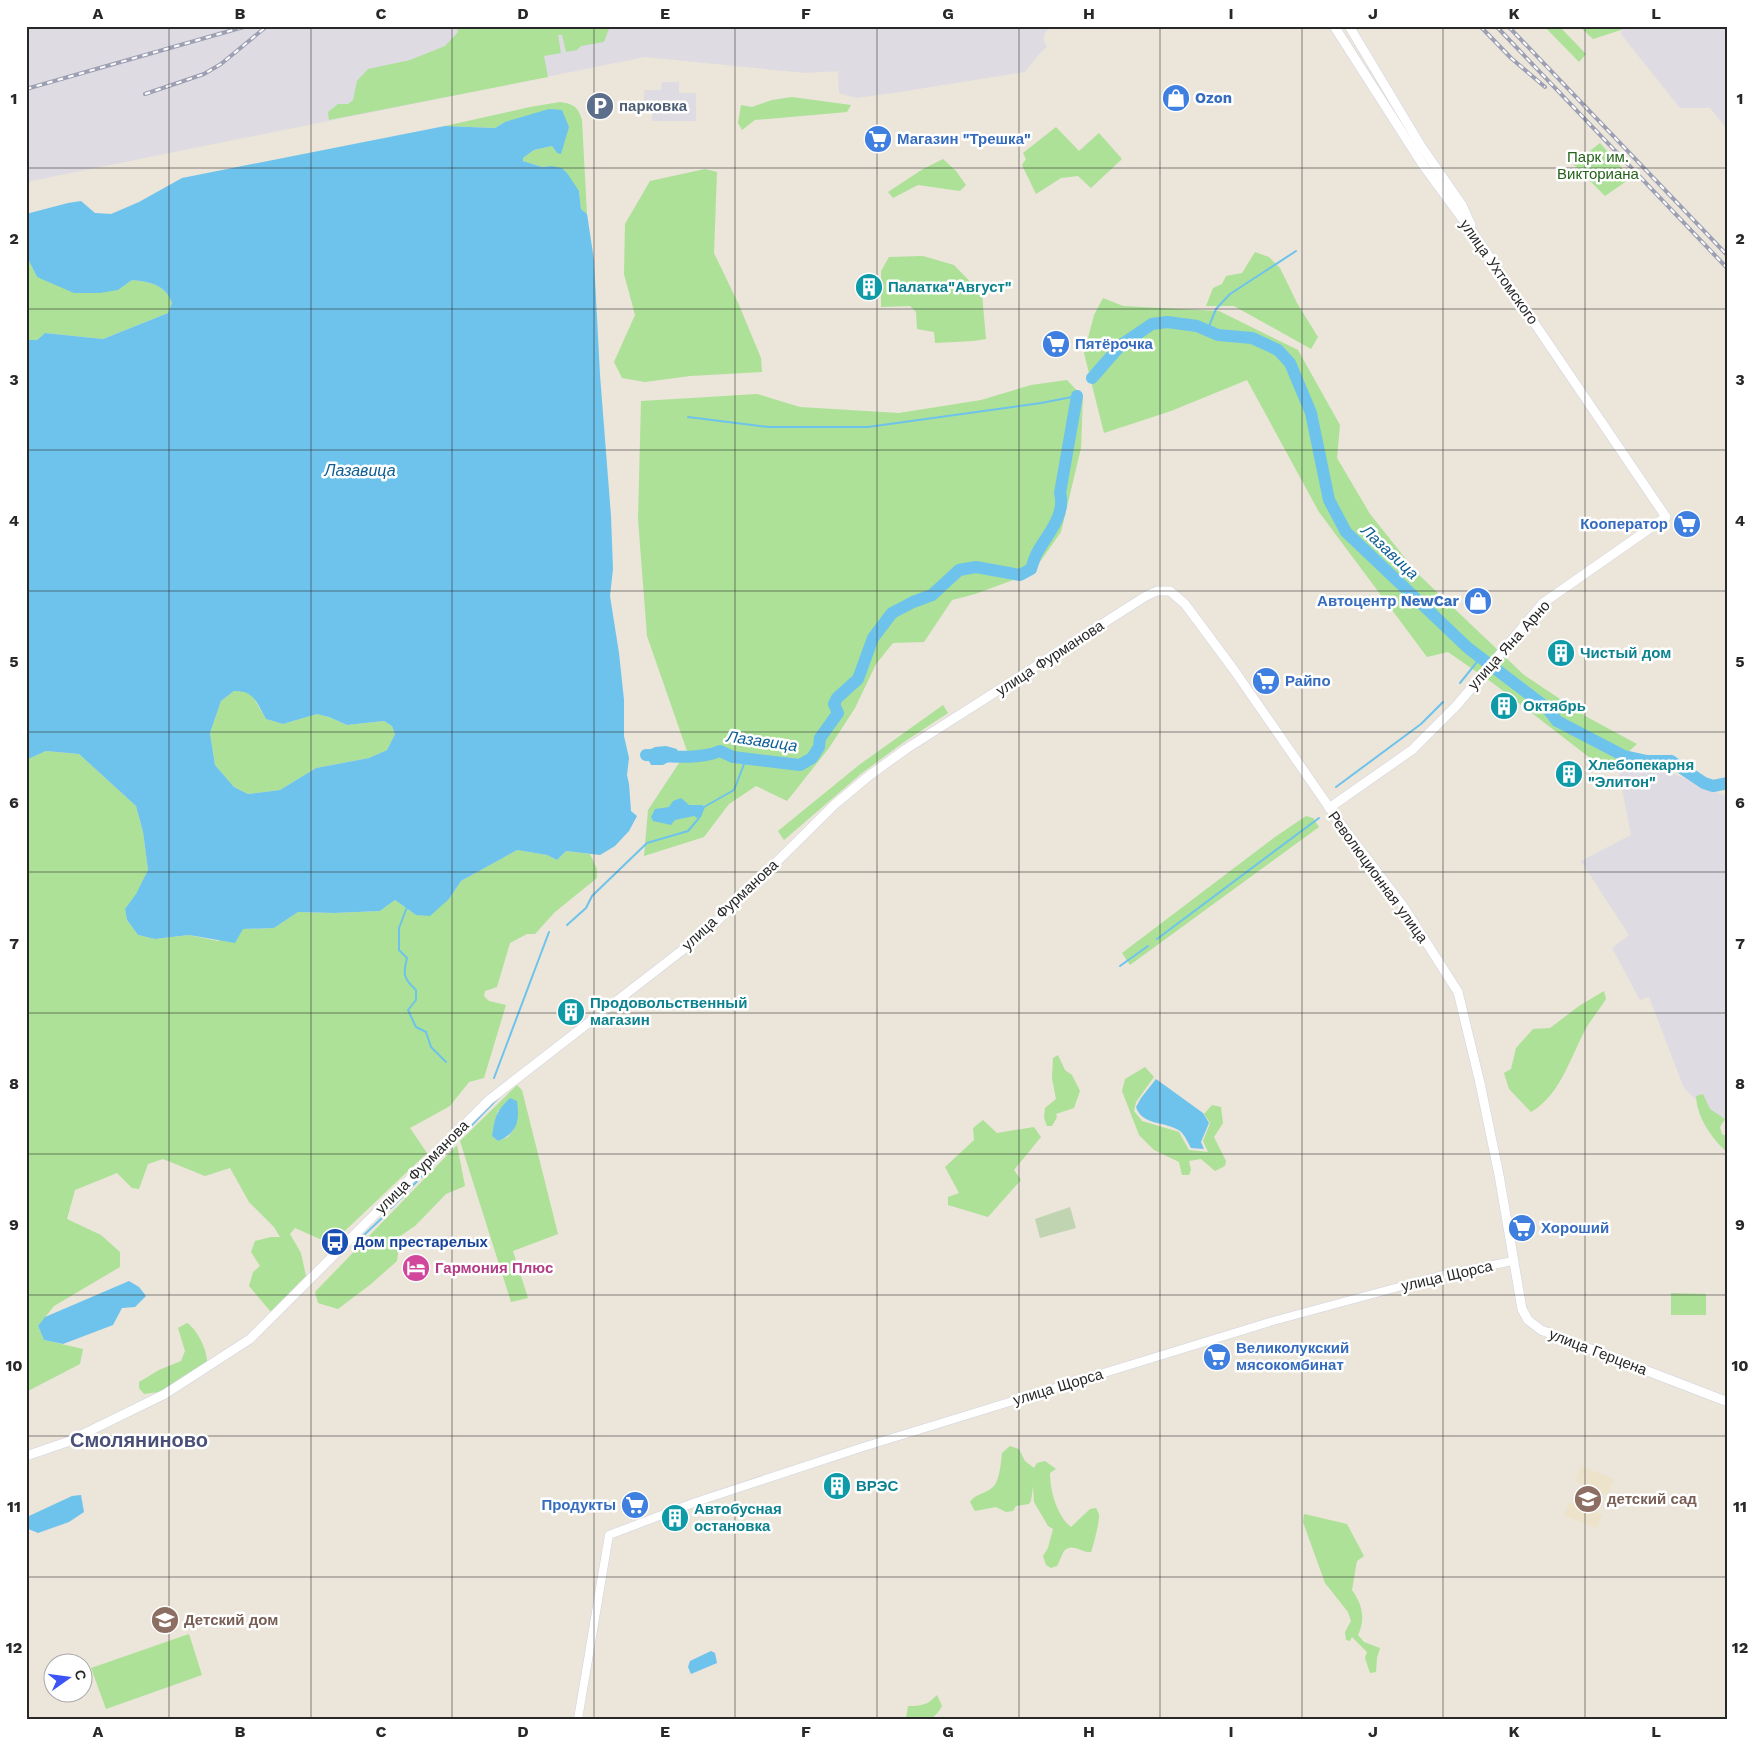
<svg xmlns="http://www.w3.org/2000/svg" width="1754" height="1745" font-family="'Work Sans',sans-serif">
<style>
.industrial{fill:#dedbe3}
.education{fill:#ece3ca}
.green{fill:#ace197;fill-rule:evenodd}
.cemetery{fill:#c0d4b2}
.water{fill:#6ec3ec;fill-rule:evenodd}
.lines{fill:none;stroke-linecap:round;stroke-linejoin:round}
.stream{stroke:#6ec3ec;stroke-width:2}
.river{stroke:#6ec3ec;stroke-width:12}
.tertiary-casing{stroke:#d0d2e1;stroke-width:9}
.secondary-casing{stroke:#d0d2e1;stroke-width:10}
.tertiary{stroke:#fff;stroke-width:8}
.secondary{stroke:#fff;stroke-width:9}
.rail-casing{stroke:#9d9fb3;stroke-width:4}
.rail{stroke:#fff;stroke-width:2;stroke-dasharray:5.5;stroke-linecap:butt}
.grid{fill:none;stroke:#282828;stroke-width:1;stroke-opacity:0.55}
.labels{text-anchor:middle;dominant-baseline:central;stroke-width:5;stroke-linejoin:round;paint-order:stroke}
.shop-label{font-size:15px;font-weight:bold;fill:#366cbe;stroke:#fff;text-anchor:start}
.service-label{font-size:15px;font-weight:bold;fill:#4e5e75;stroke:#fff;text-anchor:start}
.park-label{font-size:15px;fill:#25631b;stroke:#fff}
.street-label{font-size:15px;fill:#282828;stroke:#fff}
.culture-label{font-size:15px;font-weight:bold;fill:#0d838f;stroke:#fff;text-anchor:start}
.transit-label{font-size:15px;font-weight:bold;fill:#164399;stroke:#fff;text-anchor:start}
.hotel-label{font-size:15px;font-weight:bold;fill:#b23c85;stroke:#fff;text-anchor:start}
.education-label{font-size:15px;font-weight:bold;fill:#785e54;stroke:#fff;text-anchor:start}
.water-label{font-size:16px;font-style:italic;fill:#0f5f95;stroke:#fff}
.district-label{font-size:20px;font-weight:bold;fill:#4a4f78;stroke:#fff}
.neatline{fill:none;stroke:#282828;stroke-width:2}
.grid-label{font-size:16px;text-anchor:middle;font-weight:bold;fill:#282828}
</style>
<rect width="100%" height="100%" fill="#ebe5da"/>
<!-- industrial -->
<g class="industrial">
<polygon points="26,26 1053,26 1047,30 1043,38 1047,47 1039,54 1025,72 893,93 856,98 839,93 838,71 806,73 645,57 26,182"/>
<polygon points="1621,26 1728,26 1728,130 1710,108 1680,108 1621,34"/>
<polygon points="662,82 679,82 679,93 696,93 696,121 652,121 652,113 644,113 644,90 661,90"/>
<polygon points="1646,766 1672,773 1728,797 1728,1123 1711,1114 1684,1088 1649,997 1640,1000 1612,948 1629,935 1581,861 1631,835 1619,773"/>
</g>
<!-- education -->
<polygon class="education" points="1581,1466 1614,1479 1608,1495 1602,1493 1595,1511 1602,1515 1597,1528 1564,1516 1569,1503 1574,1504 1582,1484 1575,1481"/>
<!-- green -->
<g class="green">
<polygon points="456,26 610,26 604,42 581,46 577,50 566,52 562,35 558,35 561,53 544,56 548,77 329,120 328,112 338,104 348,104 353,100 357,81 368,69 410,60 445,46 458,32"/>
<polygon points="1544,26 1559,26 1586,54 1579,62"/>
<polygon points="1579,26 1620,26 1621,30 1593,39"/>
<polygon points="792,97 851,105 847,112 755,120 742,130 738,123 741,105 752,107 772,100"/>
<path d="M560,102c13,2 18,4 22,18l5,94 -6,-5 -2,-18 -28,-25 -9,1 -19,-6v-3l11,-8 18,-4 5,7 12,-26 -64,-5 -10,6 -50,-2 85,-19z"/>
<polygon points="1056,127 1079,151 1099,133 1122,159 1091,188 1078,176 1061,178 1036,194 1022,165 1026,159 1023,153"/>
<polygon points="1600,143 1631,178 1605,196 1573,164"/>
<polygon points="943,159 956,171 966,185 960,191 918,185 893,198 888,192 923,169"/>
<polygon points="705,169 717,172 714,253 739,305 761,358 762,372 690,376 645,382 622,378 614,362 635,315 624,274 625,224 650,181"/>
<polygon points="1255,252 1269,257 1280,268 1297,303 1318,337 1311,349 1234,306 1206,306 1213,288 1222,284 1226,276 1242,273"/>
<polygon points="923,256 954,265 982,294 986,339 973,341 935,343 934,332 917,329 916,312 910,306 881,307 881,271 889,257"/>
<path d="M26,259h2l9,18 81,13 14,-10c18,2 33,4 40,23l-4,10 -65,26 -58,-6 -8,7h-11z"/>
<polygon points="1103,298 1123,306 1219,311 1298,350 1340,425 1337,458 1370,514 1417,573 1524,675 1587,717 1637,744 1607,771 1494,684 1448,652 1427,657 1319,512 1247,380 1171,411 1104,433 1084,353 1094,315"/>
<polygon points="1067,380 1083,397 1081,448 1061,532 1032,573 975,594 952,600 924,642 893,643 876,664 855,708 829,748 787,801 756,786 729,804 704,837 644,856 648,810 687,751 647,636 638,519 641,401 757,394 800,407 899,413 981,400 1031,385"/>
<polygon points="244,690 252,695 266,719 283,724 317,714 329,717 347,725 384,721 392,726 395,734 387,750 369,758 316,768 280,790 248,794 234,787 215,765 210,733 221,701 234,691"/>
<polygon points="943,705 948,713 904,742 862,773 784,840 778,831 859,765"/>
<polygon points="46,751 79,754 136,806 143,832 148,870 136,895 125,909 127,920 138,935 155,939 189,935 218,941 243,929 274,928 298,912 335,913 380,911 395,900 416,915 449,899 461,881 517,850 547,855 557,860 566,851 590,854 597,869 597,878 555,912 535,934 527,934 510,943 497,987 485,991 484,996 489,1001 506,1005 484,1078 469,1082 450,1106 410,1128 427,1153 331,1244 295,1228 290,1234 301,1253 306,1276 271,1312 249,1286 253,1272 260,1266 251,1252 255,1241 271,1237 280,1237 274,1227 249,1202 230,1168 205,1176 163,1159 148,1164 139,1189 132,1188 117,1173 75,1190 67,1219 101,1235 120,1252 120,1267 54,1306 38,1326 44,1340 83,1349 80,1364 26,1392 26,760"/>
<polygon points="1306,816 1313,818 1319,827 1130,965 1122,953 1275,837"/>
<path d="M1604,991l2,8c-5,8 -12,17 -18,26 -17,29 -26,69 -57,87l-22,-23 -5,-16 7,-4 5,-21 17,-19 17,-1 29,-22z"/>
<polygon points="1058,1055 1065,1070 1072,1075 1080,1091 1074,1108 1056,1114 1057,1117 1052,1126 1047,1126 1044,1118 1045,1108 1056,1099 1052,1078 1053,1058"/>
<polygon points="1145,1067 1154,1077 1136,1102 1134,1111 1142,1121 1179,1132 1189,1150 1208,1152 1203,1141 1210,1123 1204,1114 1212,1105 1221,1107 1223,1123 1214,1137 1226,1161 1225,1166 1215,1171 1201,1159 1189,1161 1191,1170 1189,1175 1182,1175 1179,1162 1154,1150 1139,1135 1122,1091 1125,1079"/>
<path d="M517,1085l5,5 36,144 -45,17 15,47 -17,4 -51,-161zM498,1110l16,19 -6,8 -10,4 -6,-5z"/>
<path d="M1703,1094l7,15 15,10 -5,8 2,7 6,3v16c-16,-14 -31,-35 -32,-57z"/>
<polygon points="983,1120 997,1133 1034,1127 1041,1137 1014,1170 1021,1180 988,1217 948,1205 948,1197 959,1193 945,1167 974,1140 973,1128"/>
<polygon points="457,1145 465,1186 446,1194 415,1226 400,1236 397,1261 371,1284 338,1309 318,1303 315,1292"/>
<polygon points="1671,1293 1706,1294 1706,1315 1671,1315"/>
<path d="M187,1323c10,6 21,28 20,40l-48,29 -15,2 -5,-6v-6l20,-12 22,-9 4,-10 -7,-23z"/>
<path d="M1010,1446l9,3 6,12 9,7 3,-5 8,-2 11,8 -6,4c0,18 7,43 21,54l19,-18 6,-1c1,2 3,5 3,7 1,4 -6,33 -8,37 -9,1 -19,-10 -27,-1 -3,5 -4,10 -7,15l-6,2 -5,-3 -3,-9 5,-8 5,-19 -5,-3 -14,-24 -1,-16 -2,15 -2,3 -13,2 -3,5 -7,1 -10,-5 -21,4 -5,-9c6,-9 16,-8 23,-15 7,-6 8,-26 9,-34z"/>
<path d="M1304,1514l43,10 17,32 -7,5 -5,29c10,14 14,29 6,45l6,7 16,6 -3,10 -1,14 -6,1 -5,-15 2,-6 -15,-15 -2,4 -4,-1 -1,-8 6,-11 -3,-9 -23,-29 -22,-61z"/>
<polygon points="189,1634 202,1675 106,1709 91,1668"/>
<path d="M937,1695l5,11c-10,18 -17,13 -36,13l2,-13c13,0 20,-1 29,-11z"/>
</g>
<!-- cemetery -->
<polygon class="cemetery" points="1070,1207 1076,1228 1040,1238 1035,1219"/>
<!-- water -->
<g class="water">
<path d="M549,109l13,1 7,17 -8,27 -4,-1 -5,-7 -18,4 -11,8v3l19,6 9,-1 11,2 5,5 12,18 2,18 6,5 7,46 6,115 11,141 2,53 -3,27 9,57 5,47v36l5,22 -2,17 2,9 2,27 6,5 -8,15 -14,15 -15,9 -34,-4 -9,9 -10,-5 -30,-5 -56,31 -12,18 -19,17 -14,-1 -21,-15 -15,11 -46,2 -36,-1 -24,16 -31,1 -8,14 -46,-8 -34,4 -17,-4 -11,-15 -2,-11 11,-15 12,-24 -5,-38 -7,-26 -57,-52 -33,-3 -20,9v-420h11l8,-7 58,6 65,-26 4,-10c-7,-19 -22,-21 -40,-23l-14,10 -18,3h-26l-37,-16 -9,-18h-2v-45l42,-11 13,-2 14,12 16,1 28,-12 43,-24 263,-52 50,2 10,-6zM234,691c20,-1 23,12 32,28l17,5 34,-10 12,3 18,8 37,-4 8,5 3,8 -8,16 -18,8 -53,10 -36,22 -32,4 -14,-7 -19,-22 -5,-32 11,-32z"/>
<polygon points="666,746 677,749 679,760 672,760 663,765 651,765 645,752 655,747"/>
<polygon points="681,798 689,805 702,805 705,807 701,817 699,819 694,816 675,820 671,825 653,821 651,817 655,809 669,807 673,801"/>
<path d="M1156,1079l47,34 6,10 -8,19 3,7 -13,-1c-3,-5 -6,-13 -11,-17 -14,-10 -38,-5 -44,-24l5,-9z"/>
<path d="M510,1098l7,3c3,20 0,32 -19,40l-6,-5c3,-20 4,-24 18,-38z"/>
<polygon points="129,1281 139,1287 146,1296 135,1307 122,1308 113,1325 63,1344 44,1340 38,1326 45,1317"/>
<polygon points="81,1495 84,1512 69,1522 38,1533 26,1528 29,1516 72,1496"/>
<polygon points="711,1651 715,1653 717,1663 691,1674 688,1667 690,1661"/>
</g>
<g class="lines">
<!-- stream -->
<g class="stream">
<polyline points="1207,331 1216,309 1230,294 1296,251"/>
<polyline points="688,417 769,427 868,427 1041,403 1077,396"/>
<polyline points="1460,683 1481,657"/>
<polyline points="1336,787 1421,724 1443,702"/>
<polyline points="704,807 734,790 746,759"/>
<path d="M407,907l-8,21v22l8,8c-4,16 -4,20 9,32v10l-8,10 8,17 10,5 5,15 15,15"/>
<polyline points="567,925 586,908 592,896 647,843 688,831 699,818"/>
<polyline points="1157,939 1319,818"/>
<polyline points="1120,966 1148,946"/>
<polyline points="494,1078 549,932"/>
<polyline points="391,1208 499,1097"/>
<polyline points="363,1236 383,1217"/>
</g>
<!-- river -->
<g class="river">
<polyline points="1092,378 1121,345 1152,324 1167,322 1197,326 1218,335 1252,338 1278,350 1290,363 1311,413 1329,500 1346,532 1468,648 1547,708 1557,721 1624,756 1647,761 1671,761 1704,783 1713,786 1728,783"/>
<path d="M646,755c22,1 53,5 74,-4l13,6 67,8 12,-7 7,-11 1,-9 18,-25 -4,-9 3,-6 21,-19 15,-41 19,-25 21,-11 19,-7 27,-25 17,-3 44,8 11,-6c2,-6 4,-13 7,-18 10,-17 28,-37 22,-58l17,-97"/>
</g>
<defs>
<polyline id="tertiary" points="578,1719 609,1535 696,1502 863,1447 1273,1321 1443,1275 1513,1261"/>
<g id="secondary">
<polyline points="1349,26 1421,146 1462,205 1471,225"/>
<polyline points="1329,808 1412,750 1457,705 1543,603 1666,517 1476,237 1423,165 1334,26"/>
<polyline points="26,1456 67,1442 165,1394 250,1339 489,1100 707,931 834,805 870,775 906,749 1146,596 1157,591 1170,591 1185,604 1234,670 1340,823 1403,906 1458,992 1480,1083 1499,1175 1522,1309 1528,1320 1541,1330 1728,1402"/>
</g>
</defs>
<!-- tertiary casing -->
<use href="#tertiary" class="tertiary-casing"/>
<!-- secondary casing -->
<use href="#secondary" class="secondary-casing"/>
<!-- tertiary -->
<use href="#tertiary" class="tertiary"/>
<!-- secondary -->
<use href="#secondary" class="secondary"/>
<defs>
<g id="rail">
<polyline points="1480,26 1511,58 1545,87"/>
<polyline points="1496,26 1728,269"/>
<polyline points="1508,26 1728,256"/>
<polyline points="26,89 247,26"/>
<polyline points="145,94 204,74 221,64 267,26"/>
</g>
</defs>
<!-- rail casing -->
<use href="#rail" class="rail-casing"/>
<!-- rail -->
<use href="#rail" class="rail"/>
</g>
<!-- grid -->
<path class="grid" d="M169,26v1693M311,26v1693M452,26v1693M594,26v1693M735,26v1693M877,26v1693M1019,26v1693M1160,26v1693M1302,26v1693M1443,26v1693M1585,26v1693M26,168h1702M26,309h1702M26,450h1702M26,591h1702M26,732h1702M26,872h1702M26,1013h1702M26,1154h1702M26,1295h1702M26,1436h1702M26,1577h1702"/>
<!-- icons -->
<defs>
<symbol id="shop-disc" viewBox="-11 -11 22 22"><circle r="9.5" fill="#3f7fe0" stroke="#fff"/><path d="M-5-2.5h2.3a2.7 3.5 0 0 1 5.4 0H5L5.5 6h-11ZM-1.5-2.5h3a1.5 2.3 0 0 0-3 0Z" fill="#fff"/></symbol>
<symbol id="parking-disc" viewBox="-11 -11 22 22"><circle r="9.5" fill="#5c6f8a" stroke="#fff"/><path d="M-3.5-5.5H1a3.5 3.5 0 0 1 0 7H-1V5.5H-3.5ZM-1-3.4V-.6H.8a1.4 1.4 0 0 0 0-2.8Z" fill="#fff"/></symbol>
<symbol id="supermarket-disc" viewBox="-11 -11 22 22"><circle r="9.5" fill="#3f7fe0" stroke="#fff"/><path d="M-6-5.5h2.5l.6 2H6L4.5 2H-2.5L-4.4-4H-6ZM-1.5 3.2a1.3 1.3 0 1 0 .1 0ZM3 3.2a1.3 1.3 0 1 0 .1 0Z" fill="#fff"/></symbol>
<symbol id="building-disc" viewBox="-11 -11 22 22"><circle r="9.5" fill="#0f9aa8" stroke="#fff"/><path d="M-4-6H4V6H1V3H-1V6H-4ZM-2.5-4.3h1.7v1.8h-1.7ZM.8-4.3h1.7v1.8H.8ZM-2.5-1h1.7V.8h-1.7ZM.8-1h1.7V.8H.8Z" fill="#fff"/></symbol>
<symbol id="bus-disc" viewBox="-11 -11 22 22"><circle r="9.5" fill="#1a4fb4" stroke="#fff"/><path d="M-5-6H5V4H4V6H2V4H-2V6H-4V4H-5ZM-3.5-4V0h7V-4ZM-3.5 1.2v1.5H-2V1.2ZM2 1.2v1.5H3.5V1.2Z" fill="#fff"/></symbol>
<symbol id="hotel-disc" viewBox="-11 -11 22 22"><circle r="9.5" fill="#d1479c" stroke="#fff"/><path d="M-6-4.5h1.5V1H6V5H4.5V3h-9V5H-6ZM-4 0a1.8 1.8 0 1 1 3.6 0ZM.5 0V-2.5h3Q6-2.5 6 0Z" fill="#fff"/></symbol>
<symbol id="school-disc" viewBox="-11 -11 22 22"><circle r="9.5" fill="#8d6e63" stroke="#fff"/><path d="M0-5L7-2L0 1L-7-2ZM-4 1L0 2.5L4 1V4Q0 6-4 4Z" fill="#fff"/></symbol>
</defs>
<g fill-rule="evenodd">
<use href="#shop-disc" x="1160" y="82" width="32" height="32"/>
<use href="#parking-disc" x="584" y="90" width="32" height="32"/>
<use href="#supermarket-disc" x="862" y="123" width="32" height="32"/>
<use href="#building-disc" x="853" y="271" width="32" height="32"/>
<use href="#supermarket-disc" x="1040" y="328" width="32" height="32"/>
<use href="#supermarket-disc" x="1671" y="508" width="32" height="32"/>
<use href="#shop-disc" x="1462" y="585" width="32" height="32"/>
<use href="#building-disc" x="1545" y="637" width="32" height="32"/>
<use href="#supermarket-disc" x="1250" y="665" width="32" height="32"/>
<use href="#building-disc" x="1488" y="690" width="32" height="32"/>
<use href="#building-disc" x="1553" y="758" width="32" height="32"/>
<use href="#building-disc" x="555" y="996" width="32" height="32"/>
<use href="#supermarket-disc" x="1506" y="1212" width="32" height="32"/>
<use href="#bus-disc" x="319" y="1226" width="32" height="32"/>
<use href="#hotel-disc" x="400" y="1252" width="32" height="32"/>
<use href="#supermarket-disc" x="1201" y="1341" width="32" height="32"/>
<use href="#building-disc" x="821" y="1470" width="32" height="32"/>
<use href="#school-disc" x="1572" y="1483" width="32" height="32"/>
<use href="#supermarket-disc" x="619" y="1489" width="32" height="32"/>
<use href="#building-disc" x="659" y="1502" width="32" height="32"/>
<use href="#school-disc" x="149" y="1604" width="32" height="32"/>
</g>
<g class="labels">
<!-- shop labels -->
<g class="shop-label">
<text x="1195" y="98">Ozon</text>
<text x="897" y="139">Магазин "Трешка"</text>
<text x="1075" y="344">Пятёрочка</text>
<text x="1668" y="524" text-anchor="end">Кооператор</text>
<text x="1459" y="601" text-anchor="end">Автоцентр NewCar</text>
<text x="1285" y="681">Райпо</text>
<text x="1541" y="1228">Хороший</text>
<text x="1236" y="1348">Великолукский<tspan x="1236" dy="17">мясокомбинат</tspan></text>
<text x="616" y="1505" text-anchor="end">Продукты</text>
</g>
<!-- service labels -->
<g class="service-label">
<text x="619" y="106">парковка</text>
</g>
<!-- park labels -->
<g class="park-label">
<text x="1598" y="157">Парк им.<tspan x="1598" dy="17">Викториана</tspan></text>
</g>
<!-- street labels -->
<g class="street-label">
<text transform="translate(1499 272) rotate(55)">улица Ухтомского</text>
<text transform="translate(1509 645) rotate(-48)">улица Яна Арно</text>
<text transform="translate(1050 658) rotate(-33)">улица Фурманова</text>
<text transform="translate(1378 877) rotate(54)">Революционная улица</text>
<text transform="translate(730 905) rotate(-43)">улица Фурманова</text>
<text transform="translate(422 1167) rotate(-45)">улица Фурманова</text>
<text transform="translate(1447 1276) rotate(-13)">улица Щорса</text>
<text transform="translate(1598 1352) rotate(21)">улица Герцена</text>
<text transform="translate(1058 1387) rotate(-17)">улица Щорса</text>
</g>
<!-- culture labels -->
<g class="culture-label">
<text x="888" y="287">Палатка"Август"</text>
<text x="1580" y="653">Чистый дом</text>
<text x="1523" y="706">Октябрь</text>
<text x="1588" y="765">Хлебопекарня<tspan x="1588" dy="17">"Элитон"</tspan></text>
<text x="590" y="1003">Продовольственный<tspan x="590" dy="17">магазин</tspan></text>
<text x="856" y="1486">ВРЭС</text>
<text x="694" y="1509">Автобусная<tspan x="694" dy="17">остановка</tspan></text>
</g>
<!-- transit labels -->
<g class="transit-label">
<text x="354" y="1242">Дом престарелых</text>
</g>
<!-- hotel labels -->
<g class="hotel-label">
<text x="435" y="1268">Гармония Плюс</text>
</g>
<!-- education labels -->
<g class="education-label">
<text x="1607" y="1499">детский сад</text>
<text x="184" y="1620">Детский дом</text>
</g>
<!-- water labels -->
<g class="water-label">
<text x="360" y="470">Лазавица</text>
<text transform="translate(1390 552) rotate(43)">Лазавица</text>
<text transform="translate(762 741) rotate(8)">Лазавица</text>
</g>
<!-- district labels -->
<g class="district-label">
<text x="139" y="1440">Смоляниново</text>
</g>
</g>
<!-- border -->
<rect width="1754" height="1745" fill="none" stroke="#ffffff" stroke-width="55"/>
<!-- north arrow -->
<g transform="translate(68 1678) rotate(76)"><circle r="24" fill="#ffffff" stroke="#a9a9a9"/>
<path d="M0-4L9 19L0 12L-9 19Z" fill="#3c53f6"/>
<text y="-8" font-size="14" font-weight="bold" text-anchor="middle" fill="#282828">С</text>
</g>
<rect x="28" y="28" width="1698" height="1690" class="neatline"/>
<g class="grid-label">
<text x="98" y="19">A</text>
<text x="240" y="19">B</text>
<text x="381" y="19">C</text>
<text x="523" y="19">D</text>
<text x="665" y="19">E</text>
<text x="806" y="19">F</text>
<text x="948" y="19">G</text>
<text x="1089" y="19">H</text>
<text x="1231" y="19">I</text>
<text x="1373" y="19">J</text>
<text x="1514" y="19">K</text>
<text x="1656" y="19">L</text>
<text x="14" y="104">1</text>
<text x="1740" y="104">1</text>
<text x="14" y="244">2</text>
<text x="1740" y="244">2</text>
<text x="14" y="385">3</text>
<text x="1740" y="385">3</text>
<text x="14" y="526">4</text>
<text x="1740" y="526">4</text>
<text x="14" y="667">5</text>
<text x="1740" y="667">5</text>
<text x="14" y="808">6</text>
<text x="1740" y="808">6</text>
<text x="14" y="949">7</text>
<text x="1740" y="949">7</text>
<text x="14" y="1089">8</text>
<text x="1740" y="1089">8</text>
<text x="14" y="1230">9</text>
<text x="1740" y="1230">9</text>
<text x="14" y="1371">10</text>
<text x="1740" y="1371">10</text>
<text x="14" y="1512">11</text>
<text x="1740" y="1512">11</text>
<text x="14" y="1653">12</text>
<text x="1740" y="1653">12</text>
<text x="98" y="1737">A</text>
<text x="240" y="1737">B</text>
<text x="381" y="1737">C</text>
<text x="523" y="1737">D</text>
<text x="665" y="1737">E</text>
<text x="806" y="1737">F</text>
<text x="948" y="1737">G</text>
<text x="1089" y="1737">H</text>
<text x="1231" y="1737">I</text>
<text x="1373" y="1737">J</text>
<text x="1514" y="1737">K</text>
<text x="1656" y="1737">L</text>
</g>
</svg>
